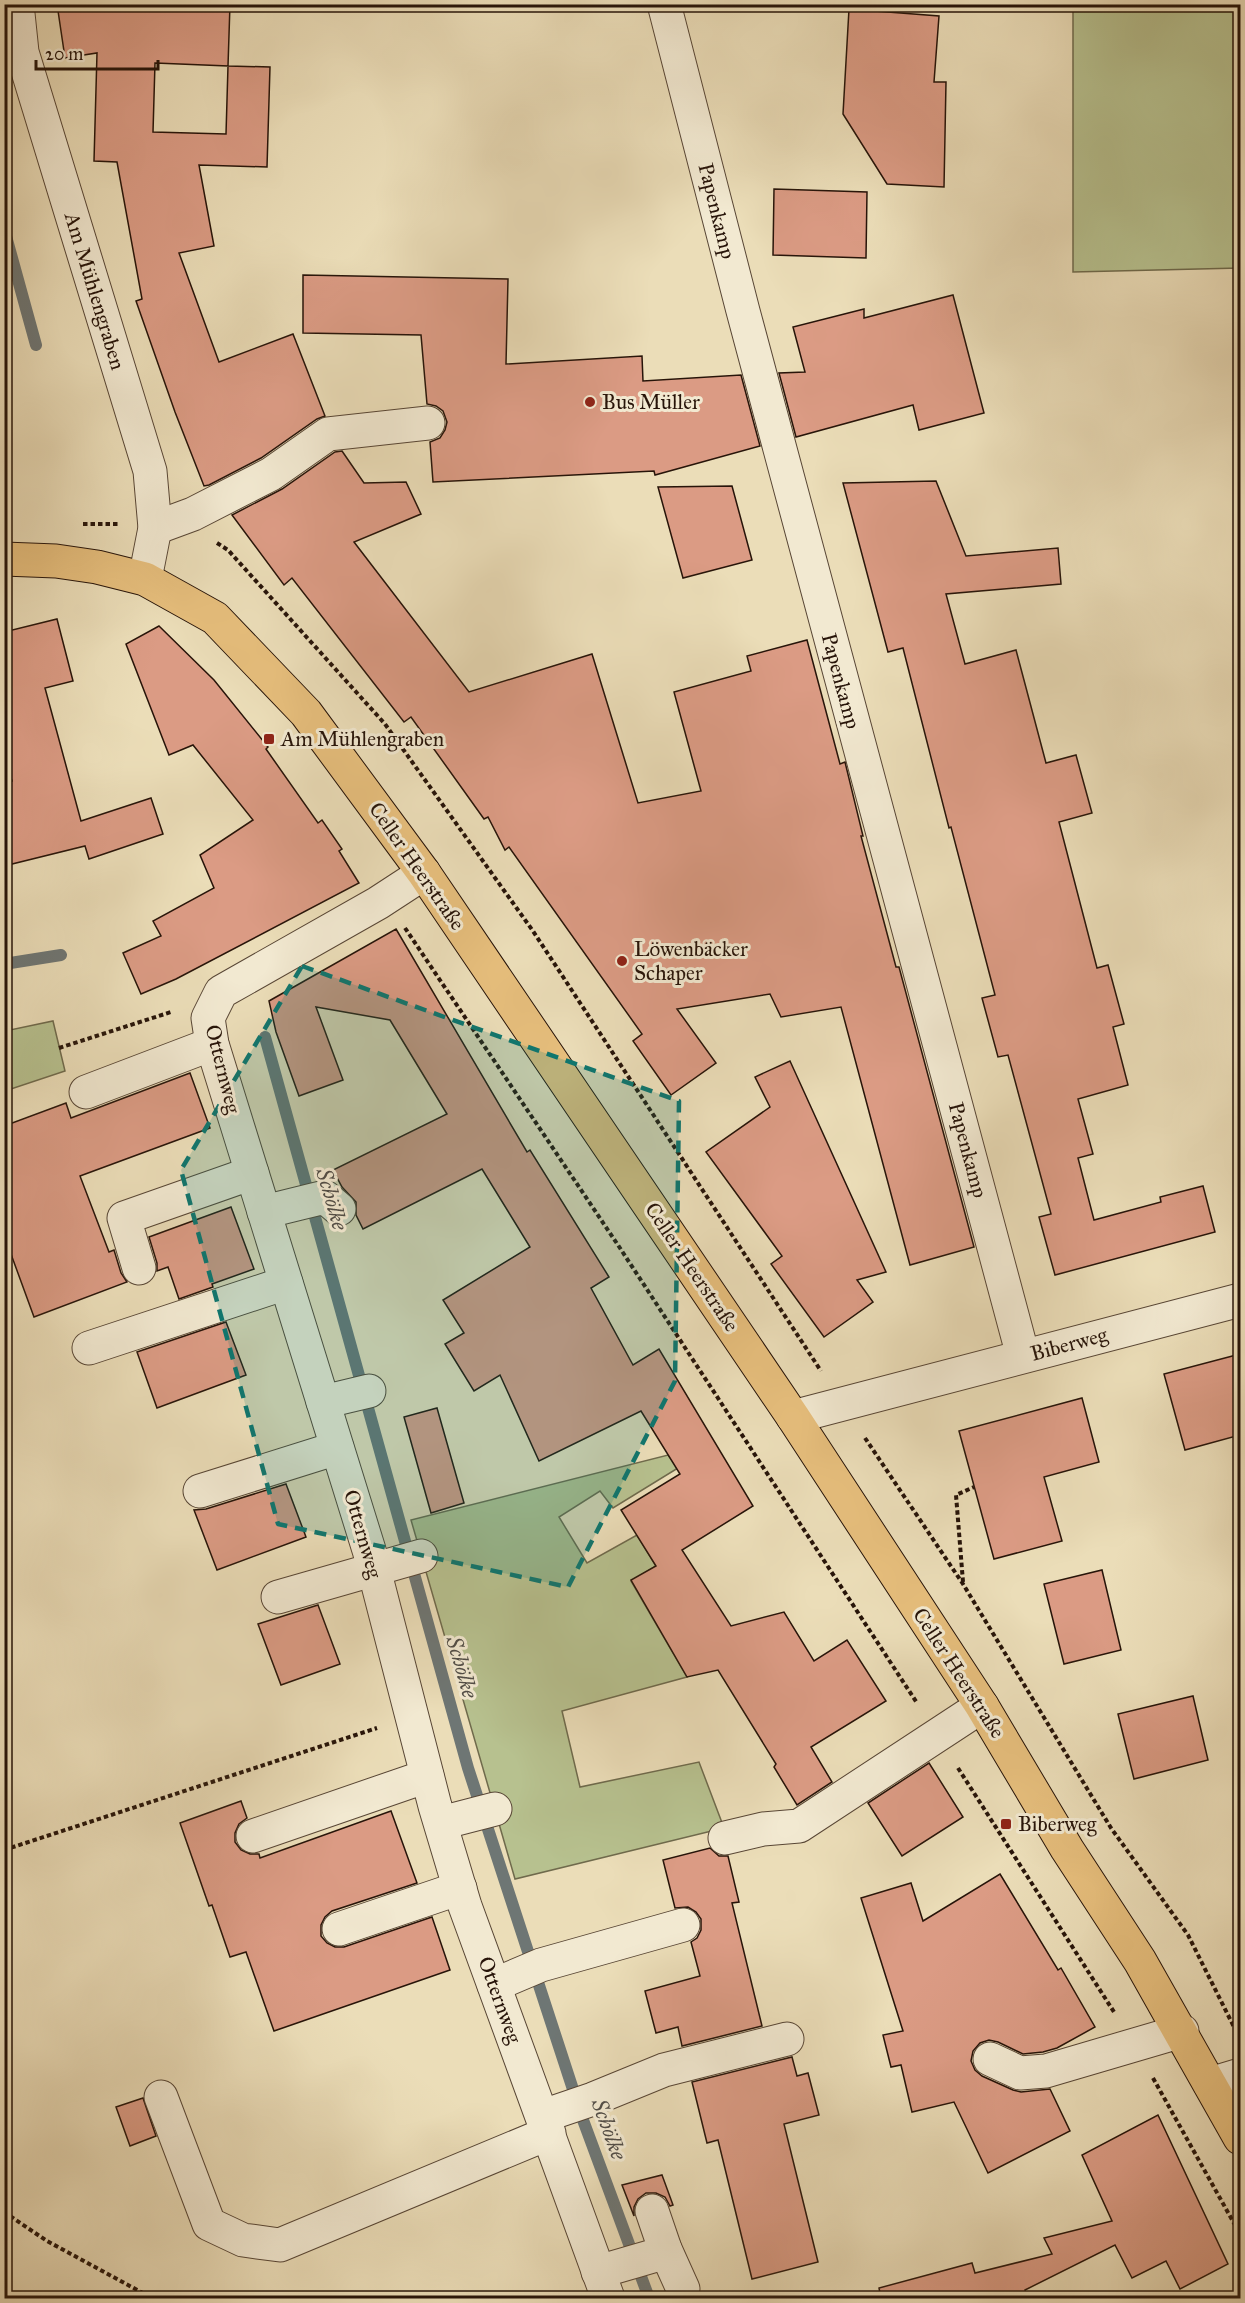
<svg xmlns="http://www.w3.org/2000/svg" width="1245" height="2303" font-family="'IM FELL Great Primer',serif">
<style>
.green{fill:#b7c18f;stroke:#6f6a4c;stroke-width:1.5}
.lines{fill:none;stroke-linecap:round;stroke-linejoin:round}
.stream{stroke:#6e7674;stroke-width:12}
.building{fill:#db9b84;stroke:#271409;stroke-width:1.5;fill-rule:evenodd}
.minor-casing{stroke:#584635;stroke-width:35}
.major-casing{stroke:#271409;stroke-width:35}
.path{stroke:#271409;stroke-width:4;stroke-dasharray:4.5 3;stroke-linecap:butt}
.minor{stroke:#f2e9d1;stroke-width:33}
.major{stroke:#e6be7c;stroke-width:33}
.marked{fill:#0f766e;fill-opacity:0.2;stroke:#0f766e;stroke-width:4.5;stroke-dasharray:12 8;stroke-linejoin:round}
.poi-dot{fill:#8f2418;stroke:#f2e9d1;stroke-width:2}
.labels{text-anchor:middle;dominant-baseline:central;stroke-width:6;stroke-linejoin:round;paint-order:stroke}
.street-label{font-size:21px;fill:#271409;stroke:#f2e9d1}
.poi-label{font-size:21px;fill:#271409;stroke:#f2e9d1;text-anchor:start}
.water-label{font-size:22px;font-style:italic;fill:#514d47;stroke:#f2e9d1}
</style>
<rect width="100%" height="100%" fill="#ebddb8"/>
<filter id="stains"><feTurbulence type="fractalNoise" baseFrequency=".00333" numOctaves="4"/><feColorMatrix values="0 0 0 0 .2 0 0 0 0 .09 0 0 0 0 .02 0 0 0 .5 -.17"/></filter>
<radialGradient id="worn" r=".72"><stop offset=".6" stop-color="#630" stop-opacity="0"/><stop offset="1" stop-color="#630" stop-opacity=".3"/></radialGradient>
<!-- green -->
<g class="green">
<polygon points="1073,5 1240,5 1240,268 1073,272"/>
<polygon points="53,1021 65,1071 5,1091 5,1031"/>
<polygon points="668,1455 678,1468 613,1508 600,1491 559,1517 587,1563 637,1535 656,1566 631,1581 687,1677 562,1711 580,1787 699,1762 724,1828 515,1879 411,1520"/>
</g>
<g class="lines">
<!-- stream -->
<g class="stream">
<polyline points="4,229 36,345"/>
<polyline points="4,964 61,955"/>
<polyline points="265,1037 468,1768 583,2120 649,2298"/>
</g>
</g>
<!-- building -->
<g class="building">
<path d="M57,4h173l-2,62 42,1 -3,100 -68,-2 15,81 -35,7 40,109 74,-28 32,82 -8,3 -56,39 -52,27 -5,1 -29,-74 -39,-111 6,-2 -25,-137 -23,-1 3,-108 -32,5zM155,63l73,3 -2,68 -73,-2z"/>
<polygon points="849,9 939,16 934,82 946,82 944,187 887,184 843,114"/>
<polygon points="774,189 867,192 866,258 773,255"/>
<polygon points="303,275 508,279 506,364 642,356 643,381 741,375 760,446 655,475 654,471 433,482 430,442 440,438 445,430 447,422 443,411 436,406 427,404 421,335 303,333"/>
<polygon points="953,295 984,413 919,430 913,405 796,437 779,373 805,372 793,327 864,309 864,318"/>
<polygon points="342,451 364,483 406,482 421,514 354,542 469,692 592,654 638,803 701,791 674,692 751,671 747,656 807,640 840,764 845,762 863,836 861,836 896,967 899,967 974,1247 910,1265 841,1007 781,1017 770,994 677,1009 716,1063 671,1095 633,1041 642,1034 509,847 505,850 488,817 484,819 411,717 404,722 292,578 284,585 232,515 282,489 335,452"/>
<polygon points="936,481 966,556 1058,548 1061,584 946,594 965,664 1016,650 1046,763 1076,755 1092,813 1059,822 1097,968 1108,965 1124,1024 1113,1027 1128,1085 1078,1099 1093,1154 1078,1158 1094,1220 1161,1202 1160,1197 1203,1186 1215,1232 1055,1275 1039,1217 1051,1214 1008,1055 998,1057 982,998 995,995 951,827 949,828 903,648 888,652 843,483"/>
<polygon points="732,486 752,560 683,578 658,487"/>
<polygon points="57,619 73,681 45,688 81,821 151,798 163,834 89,859 85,846 4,866 4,783 12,781 4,753 4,632"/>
<polygon points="159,626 214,680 268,747 266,749 318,823 322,820 342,849 339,851 359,883 176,979 141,994 123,953 161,936 153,921 214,888 200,855 253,820 193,745 169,755 126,644"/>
<polygon points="396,929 527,1152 530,1150 609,1277 591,1288 633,1365 659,1349 753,1506 682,1550 731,1626 784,1612 814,1661 847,1640 886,1701 811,1747 832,1782 797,1805 774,1767 776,1764 718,1670 687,1677 631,1580 656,1566 621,1510 680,1474 641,1411 539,1461 500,1375 474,1391 445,1344 464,1333 443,1300 530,1247 482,1169 363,1229 356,1215 356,1202 342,1187 333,1170 447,1114 390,1020 316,1007 343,1080 299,1096 276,1032 269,1001"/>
<polygon points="790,1061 886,1272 857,1280 873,1302 824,1337 771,1264 782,1256 706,1152 770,1107 755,1077"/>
<polygon points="190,1073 210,1128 80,1176 109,1252 114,1250 121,1273 127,1282 34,1317 4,1235 4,1126 66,1103 71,1118"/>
<polygon points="231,1207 254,1269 212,1284 213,1287 179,1299 168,1267 157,1271 157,1263 149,1237"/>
<polygon points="226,1322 246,1375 157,1408 137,1352"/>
<polygon points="1240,1354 1240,1435 1185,1450 1164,1374"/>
<polygon points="1082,1398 1099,1462 1044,1477 1062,1541 994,1559 959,1431"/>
<polygon points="437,1408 464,1503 431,1513 404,1417"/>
<polygon points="286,1484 306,1537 217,1570 194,1510 206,1509"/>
<polygon points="1102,1570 1121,1650 1064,1664 1044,1584"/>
<polygon points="318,1605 340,1664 281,1685 258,1624"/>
<polygon points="1193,1696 1208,1760 1134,1779 1118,1714"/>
<polygon points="929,1763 963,1817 902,1856 868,1803"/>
<polygon points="241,1801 247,1818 239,1824 235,1833 235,1842 241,1850 250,1854 259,1854 260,1858 391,1811 417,1883 332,1911 325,1917 321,1925 321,1936 327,1943 335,1947 344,1947 432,1917 450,1970 274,2031 246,1952 230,1957 212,1905 209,1906 180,1823"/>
<polygon points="710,1848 719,1856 728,1856 739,1902 732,1903 762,2026 682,2046 678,2027 656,2033 645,1991 700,1976 691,1942 697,1938 701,1930 701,1919 696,1912 688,1907 675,1908 663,1860"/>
<polygon points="1000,1874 1058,1970 1061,1968 1095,2027 1057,2048 1043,2052 1023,2054 998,2042 989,2040 980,2043 973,2051 971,2061 975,2070 982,2076 1013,2090 1021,2092 1050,2089 1070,2131 988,2173 954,2102 912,2112 901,2065 891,2067 883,2035 903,2031 861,1898 911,1883 923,1921"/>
<polygon points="792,2057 797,2076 808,2073 819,2115 784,2124 818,2262 752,2279 718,2140 707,2143 692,2082"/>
<polygon points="143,2098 156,2136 130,2146 116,2107"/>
<polygon points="1158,2115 1228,2264 1180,2289 1166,2261 1132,2278 1115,2245 1025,2290 1026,2294 1008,2298 881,2298 879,2288 972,2263 975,2273 1052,2254 1044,2238 1112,2221 1082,2155"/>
<polygon points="662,2175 673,2205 670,2206 665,2197 656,2193 646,2193 638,2199 634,2207 634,2216 622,2185"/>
</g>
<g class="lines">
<defs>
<g id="minor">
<polyline points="17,4 22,52 150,471 155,528 145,579"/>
<polyline points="664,4 743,311 1023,1356"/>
<polyline points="155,528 193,514 271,474 328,434 428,423"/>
<polyline points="424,873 378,903 221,992 208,1018 212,1044 369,1550 435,1806 465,1906 608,2298"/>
<polyline points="86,1092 212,1044"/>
<polyline points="264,1212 325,1197 339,1209"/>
<polyline points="139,1268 124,1218 252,1173"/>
<polyline points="89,1348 286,1283"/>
<polyline points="323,1402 369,1391"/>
<polyline points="793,1417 1240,1300"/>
<polyline points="200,1491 337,1448"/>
<polyline points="278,1597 421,1556"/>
<polyline points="441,1823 495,1809"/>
<polyline points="253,1836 427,1776"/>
<polyline points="725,1838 763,1829 799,1826 982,1706"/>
<polyline points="339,1929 460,1888"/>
<polyline points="494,1985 541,1965 683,1925"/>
<polyline points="990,2059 1020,2073 1046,2071 1182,2031"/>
<polyline points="1210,2084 1240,2075"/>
<polyline points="161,2097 209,2224 243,2240 280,2245 549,2133"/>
<polyline points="543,2116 593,2099 664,2070 787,2039"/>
<polyline points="652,2211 665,2249 683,2289"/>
<polyline points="598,2272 653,2256 665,2249"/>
</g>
<polyline id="major" points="4,559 56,561 97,567 145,579 215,618 306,713 424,873 793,1417 982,1706 1067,1849 1140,1961 1240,2138"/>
</defs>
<!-- minor casing -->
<use href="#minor" class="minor-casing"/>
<!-- major casing -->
<use href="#major" class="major-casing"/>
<!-- path -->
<g class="path">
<polyline points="83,524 118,524"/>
<polyline points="217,543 228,550 385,724 533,931 821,1371"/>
<polyline points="405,928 618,1245 917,1703"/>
<polyline points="59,1048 171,1012"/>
<polyline points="865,1438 963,1584 1111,1828 1188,1935 1240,2039"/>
<polyline points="963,1582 956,1495 974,1487"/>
<polyline points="958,1768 1114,2012"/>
<polyline points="4,1850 377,1728"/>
<polyline points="1153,2078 1240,2234"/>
<polyline points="4,2212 47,2241 152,2298"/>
</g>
<!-- minor -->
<use href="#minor" class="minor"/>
<!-- major -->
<use href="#major" class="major"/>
</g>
<!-- marked area -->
<path class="marked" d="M302,966l377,135 -4,280 -107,206 -290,-63 -97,-354z"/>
<!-- markers -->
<g class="poi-dot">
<circle cx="590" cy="402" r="6"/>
<rect x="263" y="733" width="12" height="12" rx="3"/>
<circle cx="622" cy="961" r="6"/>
<rect x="1000" y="1818" width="12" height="12" rx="3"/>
</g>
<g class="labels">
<!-- street labels -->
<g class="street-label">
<text transform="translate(717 211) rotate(76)">Papenkamp</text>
<text transform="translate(95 291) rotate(73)">Am Mühlengraben</text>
<text transform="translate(841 681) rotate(75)">Papenkamp</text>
<text transform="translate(417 866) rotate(55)">Celler Heerstraße</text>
<text transform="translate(223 1069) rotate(76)">Otternweg</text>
<text transform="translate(968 1150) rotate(75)">Papenkamp</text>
<text transform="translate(692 1267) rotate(56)">Celler Heerstraße</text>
<text transform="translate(1069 1344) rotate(-15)">Biberweg</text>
<text transform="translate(363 1534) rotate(74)">Otternweg</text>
<text transform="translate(959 1673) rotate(57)">Celler Heerstraße</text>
<text transform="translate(500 2000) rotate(70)">Otternweg</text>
</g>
<!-- poi labels -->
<g class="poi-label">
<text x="602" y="402">Bus Müller</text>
<text x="281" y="739">Am Mühlengraben</text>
<text x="634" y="949">Löwenbäcker<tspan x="634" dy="24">Schaper</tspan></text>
<text x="1018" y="1824">Biberweg</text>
</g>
<!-- water labels -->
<g class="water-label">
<text transform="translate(332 1199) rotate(74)">Schölke</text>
<text transform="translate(462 1667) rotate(74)">Schölke</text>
<text transform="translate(609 2129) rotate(70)">Schölke</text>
</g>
</g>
<!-- margin -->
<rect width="1245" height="2303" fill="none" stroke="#ebddb8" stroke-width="24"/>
<rect x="6" y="6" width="1233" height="2291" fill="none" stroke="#271409" stroke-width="3"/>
<rect x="12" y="12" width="1221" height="2279" fill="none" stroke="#271409" stroke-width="1.5"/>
<!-- scale -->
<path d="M36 60v9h122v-9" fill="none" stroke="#271409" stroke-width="3"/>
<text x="45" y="60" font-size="18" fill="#271409" stroke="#f2e9d1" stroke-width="4.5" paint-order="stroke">20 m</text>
<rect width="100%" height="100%" filter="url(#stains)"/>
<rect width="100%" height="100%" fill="url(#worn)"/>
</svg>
